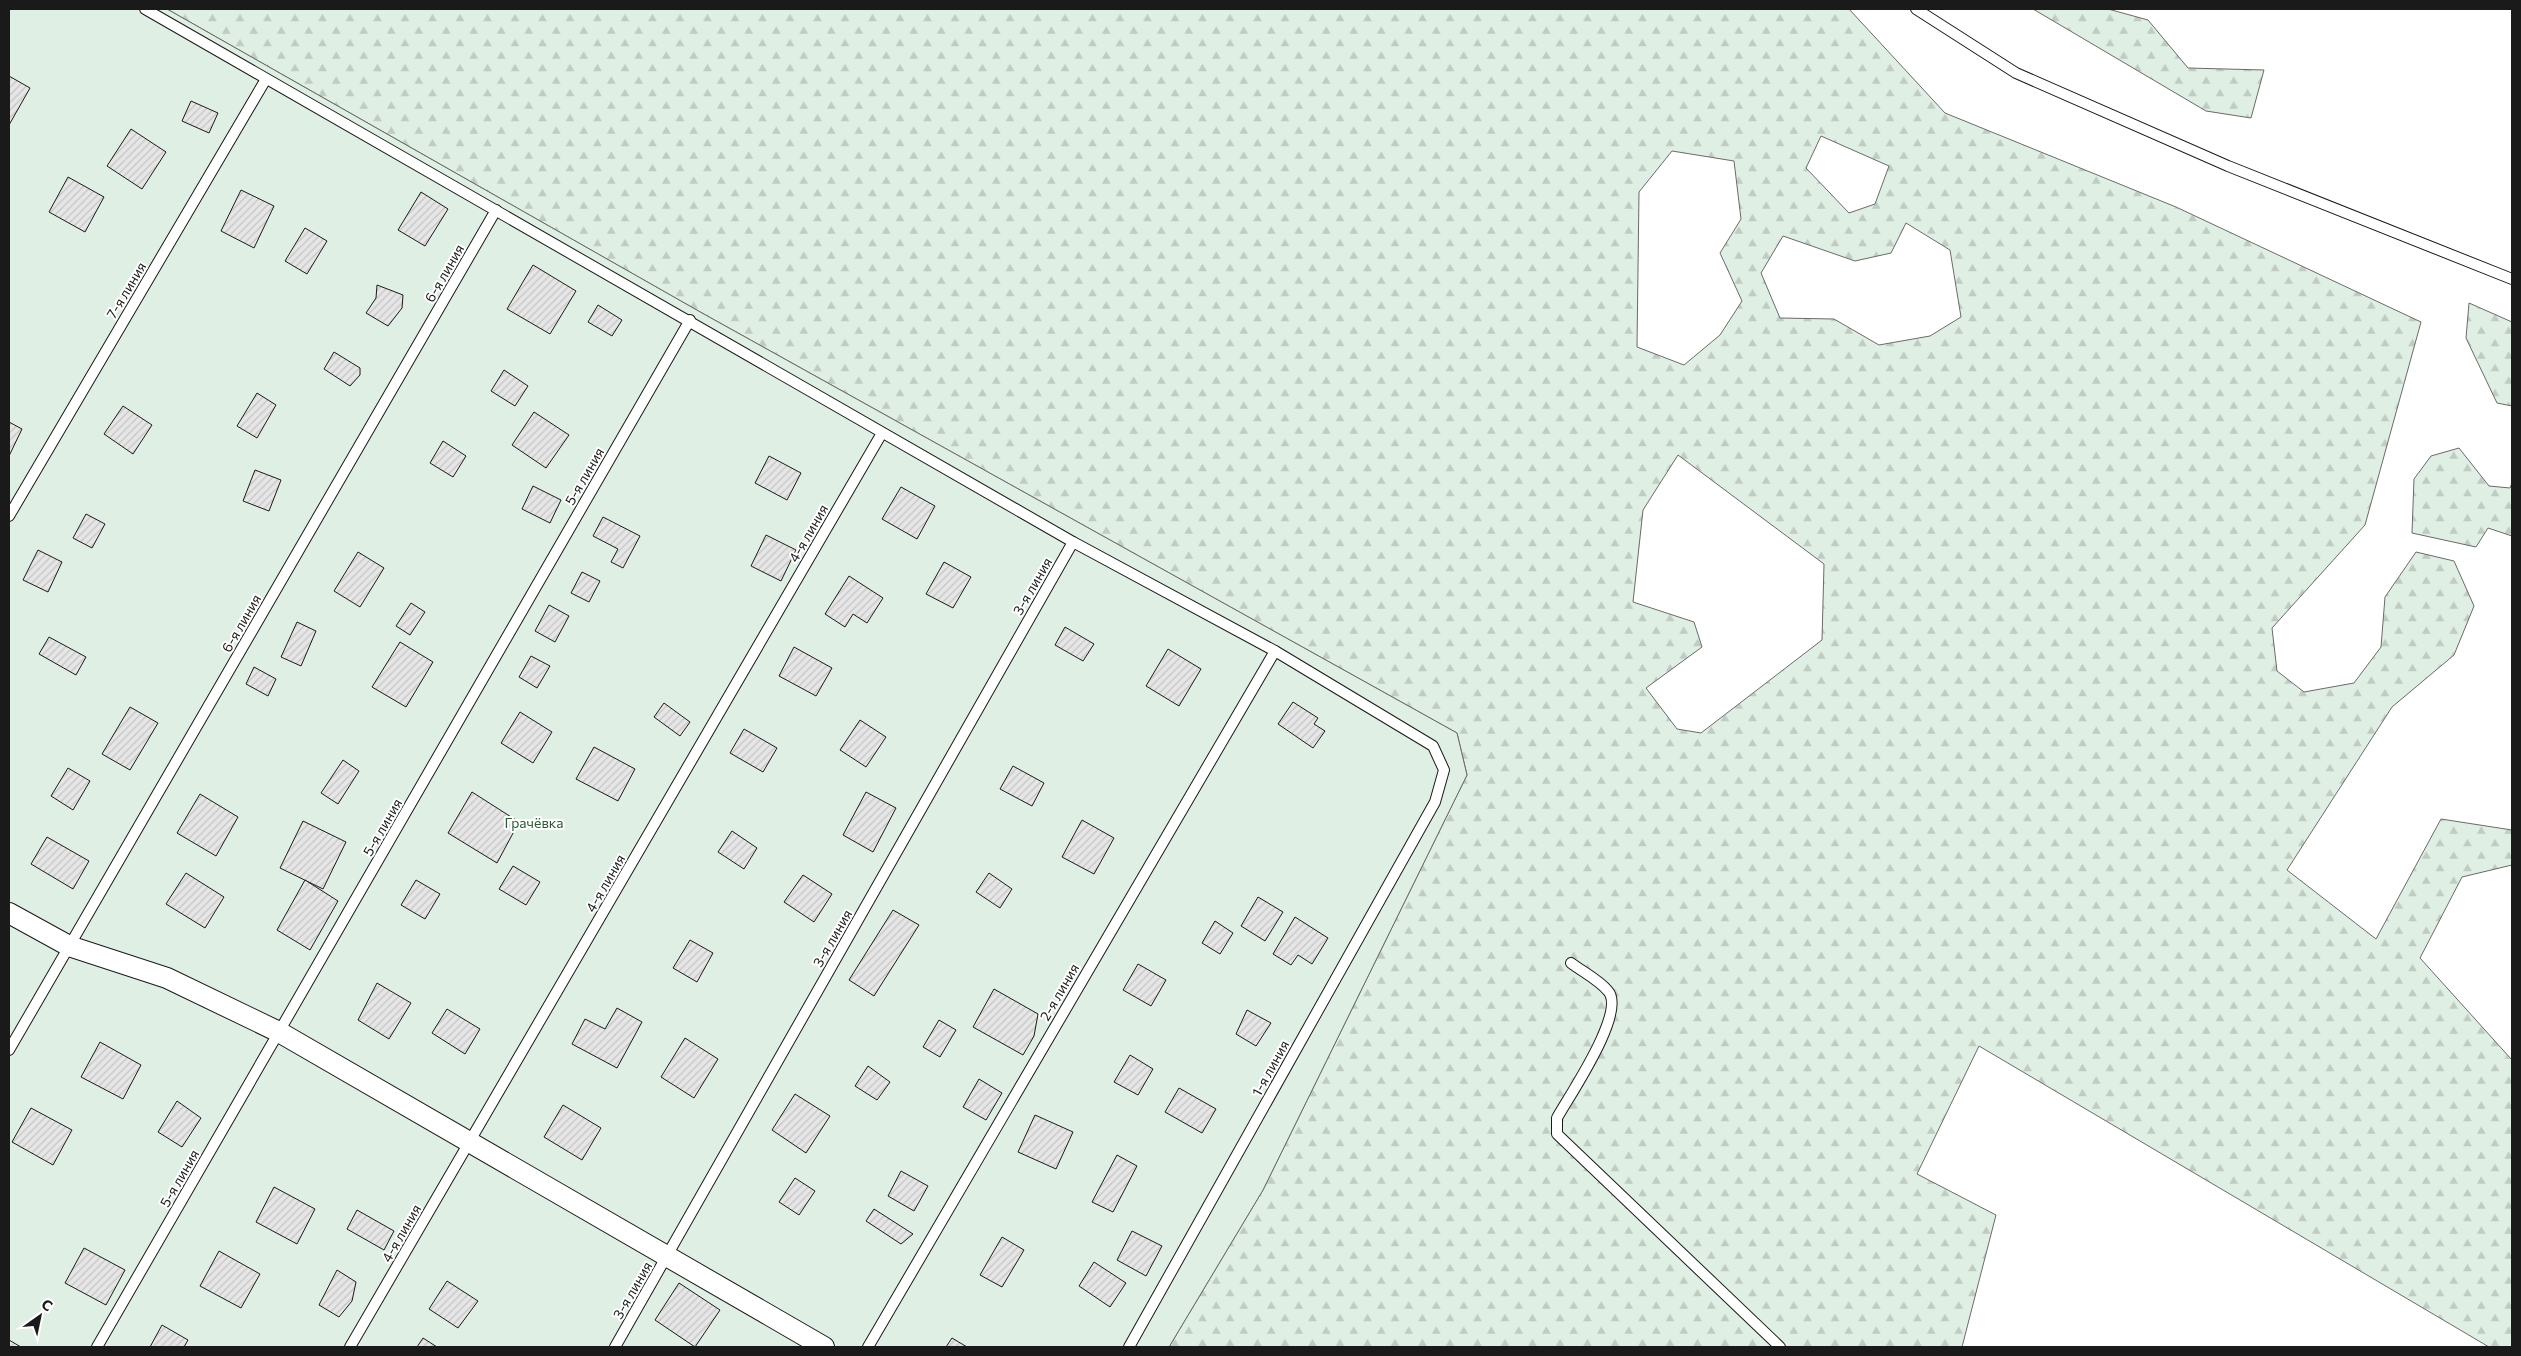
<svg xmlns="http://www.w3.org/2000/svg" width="2521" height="1356" font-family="Commissioner,sans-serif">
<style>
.forest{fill:url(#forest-firs);stroke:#6a6a6a;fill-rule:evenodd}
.garden{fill:#e0efe3;stroke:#6a6a6a}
.building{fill:url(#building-hatch);stroke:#1a1a1a}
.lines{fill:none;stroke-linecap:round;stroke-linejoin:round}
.service-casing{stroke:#1a1a1a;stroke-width:12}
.minor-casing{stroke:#1a1a1a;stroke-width:22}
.service{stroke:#fff;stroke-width:10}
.minor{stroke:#fff;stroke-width:20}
.labels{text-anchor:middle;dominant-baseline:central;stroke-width:4;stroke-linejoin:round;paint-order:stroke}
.street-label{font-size:14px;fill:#1a1a1a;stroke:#fff}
.park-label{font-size:14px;fill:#2b5a34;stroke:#fff}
</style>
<defs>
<pattern id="forest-firs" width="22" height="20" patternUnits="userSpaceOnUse" patternTransform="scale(1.25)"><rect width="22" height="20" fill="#e0efe3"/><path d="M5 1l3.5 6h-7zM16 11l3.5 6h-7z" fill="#c0ccc2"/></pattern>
<pattern id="building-hatch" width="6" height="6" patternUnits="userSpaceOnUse" patternTransform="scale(1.25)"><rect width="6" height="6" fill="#e6e6e6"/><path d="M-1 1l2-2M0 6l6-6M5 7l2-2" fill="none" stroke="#c5c5c5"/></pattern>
</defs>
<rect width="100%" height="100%" fill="#fff"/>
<!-- forest -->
<g class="forest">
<path d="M167,9h1682l96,104 231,94 245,115 -56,203 -93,103 5,43 27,21 50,-9 27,-36 4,-50 31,-45 38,9 20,45 -20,49 -62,52 -105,163 89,69 65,-120 71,11v35l-50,12 -42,81 92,102v287h-23l-510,-301 -62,128 79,41 -34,132h-793l94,-157 204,-415 -10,-42 -755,-420zM1821,136l68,30 -14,38 -26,9 -43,-45zM1672,151l62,10 7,58 -21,34 22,48 -22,34 -36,30 -47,-18 2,-155zM1906,223l44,27 11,67 -31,19 -51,9 -45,-26 -54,-1 -19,-45 22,-37 72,25 36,-8zM1678,455l146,109 -2,76 -121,93 -24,-4 -31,-41 56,-41 -8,-25 -61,-20 10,-92z"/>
<polygon points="2033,9 2108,9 2148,20 2188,68 2264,70 2251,118 2206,111"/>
<polygon points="2469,303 2512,322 2512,406 2497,403 2466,338"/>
<polygon points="2459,448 2489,486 2510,488 2512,483 2512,536 2488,528 2476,547 2412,533 2414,479 2431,456"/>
</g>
<!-- garden -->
<polygon class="garden" points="9,9 167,9 702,313 1457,733 1467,775 1263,1190 1169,1347 9,1347"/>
<!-- building -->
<g class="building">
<polygon points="9,76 30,88 9,125"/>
<polygon points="191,101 218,113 209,133 182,121"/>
<polygon points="131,129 166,152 142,189 107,166"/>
<polygon points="68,177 104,197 85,232 49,212"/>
<polygon points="241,190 274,206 254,248 221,231"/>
<polygon points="421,192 448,209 425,246 398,230"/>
<polygon points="305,228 327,241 307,274 285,261"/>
<polygon points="533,265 576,291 550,334 507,309"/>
<polygon points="377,285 403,295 402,308 388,326 366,313 376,298"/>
<polygon points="598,305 622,320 612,336 588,322"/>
<polygon points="334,352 360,368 360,375 350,386 324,369"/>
<polygon points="504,370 528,386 515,406 491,391"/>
<polygon points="257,393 276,405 257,438 237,426"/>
<polygon points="123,406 152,425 133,454 104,434"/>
<polygon points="534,412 569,435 546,468 512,445"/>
<polygon points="9,422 22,429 9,456"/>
<polygon points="443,441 466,456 453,477 430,463"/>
<polygon points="769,456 801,473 787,500 755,483"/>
<polygon points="255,470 281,480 269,511 243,501"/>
<polygon points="533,486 561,500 550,523 522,509"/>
<polygon points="901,487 935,506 917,539 882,519"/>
<polygon points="86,514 105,524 92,548 73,538"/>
<polygon points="603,517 640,536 623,568 611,562 618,549 593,536"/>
<polygon points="766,535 796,550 781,581 751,566"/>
<polygon points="38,550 62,562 48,592 23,580"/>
<polygon points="358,552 384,568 360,607 334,591"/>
<polygon points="944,562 971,577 953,608 926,594"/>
<polygon points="582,572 600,581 589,602 571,593"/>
<polygon points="849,576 883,598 867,623 853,614 845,627 825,614"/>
<polygon points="411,603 425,612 410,635 396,626"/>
<polygon points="549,605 569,616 555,642 535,631"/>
<polygon points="297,622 316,631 301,666 281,657"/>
<polygon points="1065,627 1094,644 1083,661 1055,645"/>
<polygon points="49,637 86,657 76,675 39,654"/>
<polygon points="400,642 433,662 406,707 372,687"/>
<polygon points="794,647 832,668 816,696 779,676"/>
<polygon points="1168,649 1201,669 1179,706 1146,686"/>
<polygon points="531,656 550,666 537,688 519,677"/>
<polygon points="254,667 276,679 268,696 246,684"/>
<polygon points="1293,702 1318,718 1314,724 1325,731 1313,748 1278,724"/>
<polygon points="664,703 690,722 680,736 654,717"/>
<polygon points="130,707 158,723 130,770 102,754"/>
<polygon points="520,712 552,732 533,763 501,743"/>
<polygon points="860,720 886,737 866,767 840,750"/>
<polygon points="744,729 777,748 763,772 730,753"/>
<polygon points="594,747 635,769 618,801 576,779"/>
<polygon points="343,760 359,771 338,804 321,793"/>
<polygon points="1013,766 1044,783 1032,806 1000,789"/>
<polygon points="68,768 90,781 73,810 51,796"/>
<polygon points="472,792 519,822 497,863 448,833"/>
<polygon points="866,792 896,808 873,852 843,835"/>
<polygon points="200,794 238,817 216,856 177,833"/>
<polygon points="1082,820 1114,838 1094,874 1062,857"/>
<polygon points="303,821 346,842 323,889 280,868"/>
<polygon points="732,831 757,848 744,869 718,852"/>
<polygon points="47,837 89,861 73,889 31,864"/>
<polygon points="513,866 540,882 526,905 499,889"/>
<polygon points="186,873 224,897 205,928 166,904"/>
<polygon points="989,873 1012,889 1000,908 976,892"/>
<polygon points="803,875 832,894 814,922 784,902"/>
<polygon points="305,880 338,901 310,950 277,930"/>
<polygon points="416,880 440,894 425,919 401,905"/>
<polygon points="1258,897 1283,912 1265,941 1241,926"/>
<polygon points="893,910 919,925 874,996 849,980"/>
<polygon points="1295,917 1328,938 1312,964 1298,955 1291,965 1273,954"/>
<polygon points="1215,921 1233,933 1220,954 1202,943"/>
<polygon points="690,940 713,953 697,982 673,968"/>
<polygon points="1138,964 1166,980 1151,1006 1123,990"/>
<polygon points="377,983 411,1003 389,1039 358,1020"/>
<polygon points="994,989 1038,1014 1034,1036 1023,1055 973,1027"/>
<polygon points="617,1008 642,1022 617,1068 572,1044 585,1019 605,1029"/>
<polygon points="447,1009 480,1029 465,1054 432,1033"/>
<polygon points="1247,1010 1271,1023 1256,1046 1236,1034"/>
<polygon points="939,1020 956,1030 940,1057 923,1047"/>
<polygon points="685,1038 718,1059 694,1098 661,1077"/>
<polygon points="100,1042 141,1065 123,1099 81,1077"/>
<polygon points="1130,1055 1153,1069 1138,1095 1114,1082"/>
<polygon points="868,1066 890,1082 877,1100 855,1086"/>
<polygon points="979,1079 1002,1093 986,1120 963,1107"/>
<polygon points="1179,1088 1216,1109 1202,1133 1165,1112"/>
<polygon points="795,1094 830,1116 806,1153 772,1130"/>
<polygon points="177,1101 201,1118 182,1147 158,1132"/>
<polygon points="563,1105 601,1128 582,1160 544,1137"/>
<polygon points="31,1108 72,1130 53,1165 12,1142"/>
<polygon points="1035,1115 1073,1132 1056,1169 1018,1152"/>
<polygon points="1117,1155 1137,1166 1113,1212 1092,1202"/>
<polygon points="901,1171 928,1186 914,1211 888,1196"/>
<polygon points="795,1178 815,1191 799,1215 779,1202"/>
<polygon points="274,1187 315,1209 297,1244 256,1222"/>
<polygon points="874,1209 913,1234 901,1244 866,1221"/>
<polygon points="357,1210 394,1231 384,1250 347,1229"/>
<polygon points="1132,1231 1162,1246 1146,1276 1117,1260"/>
<polygon points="1002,1237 1024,1250 1002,1287 980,1275"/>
<polygon points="84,1248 125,1270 106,1305 65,1283"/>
<polygon points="219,1251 260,1274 241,1308 200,1286"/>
<polygon points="1094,1262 1126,1283 1110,1307 1079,1286"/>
<polygon points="337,1270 356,1282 352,1301 339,1317 319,1305"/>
<polygon points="447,1281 478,1301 458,1328 429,1309"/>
<polygon points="679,1283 720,1310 695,1347 655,1320"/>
<polygon points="162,1325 188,1340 184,1347 150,1347"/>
<polygon points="423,1338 437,1347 417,1347"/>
<polygon points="952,1338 967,1347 946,1347"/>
<polygon points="9,1340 21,1347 9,1347"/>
</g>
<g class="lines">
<defs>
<g id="service">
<polyline points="145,9 1073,542 1275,651 1433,746 1444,770 1435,802 1129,1347"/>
<polyline points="1916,9 2016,73 2228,166 2512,279"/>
<polyline points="9,516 266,79"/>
<path d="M1571,963c12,9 28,17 37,28 19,21 -39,105 -51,127v16l223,213"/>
<polyline points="9,1050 496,210"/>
<polyline points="97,1347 690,320"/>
<polyline points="350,1347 882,433"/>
<polyline points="615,1347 1073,542"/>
<polyline points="868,1347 1275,651"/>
</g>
<polyline id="minor" points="9,913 69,946 167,978 279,1032 824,1347"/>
</defs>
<!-- service casing -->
<use href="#service" class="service-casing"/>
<!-- minor casing -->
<use href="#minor" class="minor-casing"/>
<!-- service -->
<use href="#service" class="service"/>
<!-- minor -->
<use href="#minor" class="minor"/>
</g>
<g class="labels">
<!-- street labels -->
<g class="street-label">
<text transform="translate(444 273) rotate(-60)">6-я линия</text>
<text transform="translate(126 290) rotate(-59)">7-я линия</text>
<text transform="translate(584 476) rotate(-60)">5-я линия</text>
<text transform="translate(808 533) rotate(-60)">4-я линия</text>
<text transform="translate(1032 586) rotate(-60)">3-я линия</text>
<text transform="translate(241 623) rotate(-60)">6-я линия</text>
<text transform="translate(382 827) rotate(-60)">5-я линия</text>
<text transform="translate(605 883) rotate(-60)">4-я линия</text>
<text transform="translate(832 938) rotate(-60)">3-я линия</text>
<text transform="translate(1059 992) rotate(-60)">2-я линия</text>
<text transform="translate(1270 1068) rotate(-61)">1-я линия</text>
<text transform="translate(179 1178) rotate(-60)">5-я линия</text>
<text transform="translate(401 1233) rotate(-60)">4-я линия</text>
<text transform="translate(632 1290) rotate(-60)">3-я линия</text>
</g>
<!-- park labels -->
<g class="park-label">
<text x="534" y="822">Грачёвка</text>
</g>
</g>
<!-- border -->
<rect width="2521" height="1356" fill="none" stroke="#1a1a1a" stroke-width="20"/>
<!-- north arrow -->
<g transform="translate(40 1316) rotate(33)" stroke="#ffffff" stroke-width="4" paint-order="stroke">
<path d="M0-4L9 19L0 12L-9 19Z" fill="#1a1a1a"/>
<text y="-8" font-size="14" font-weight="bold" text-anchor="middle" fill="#1a1a1a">С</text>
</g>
</svg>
